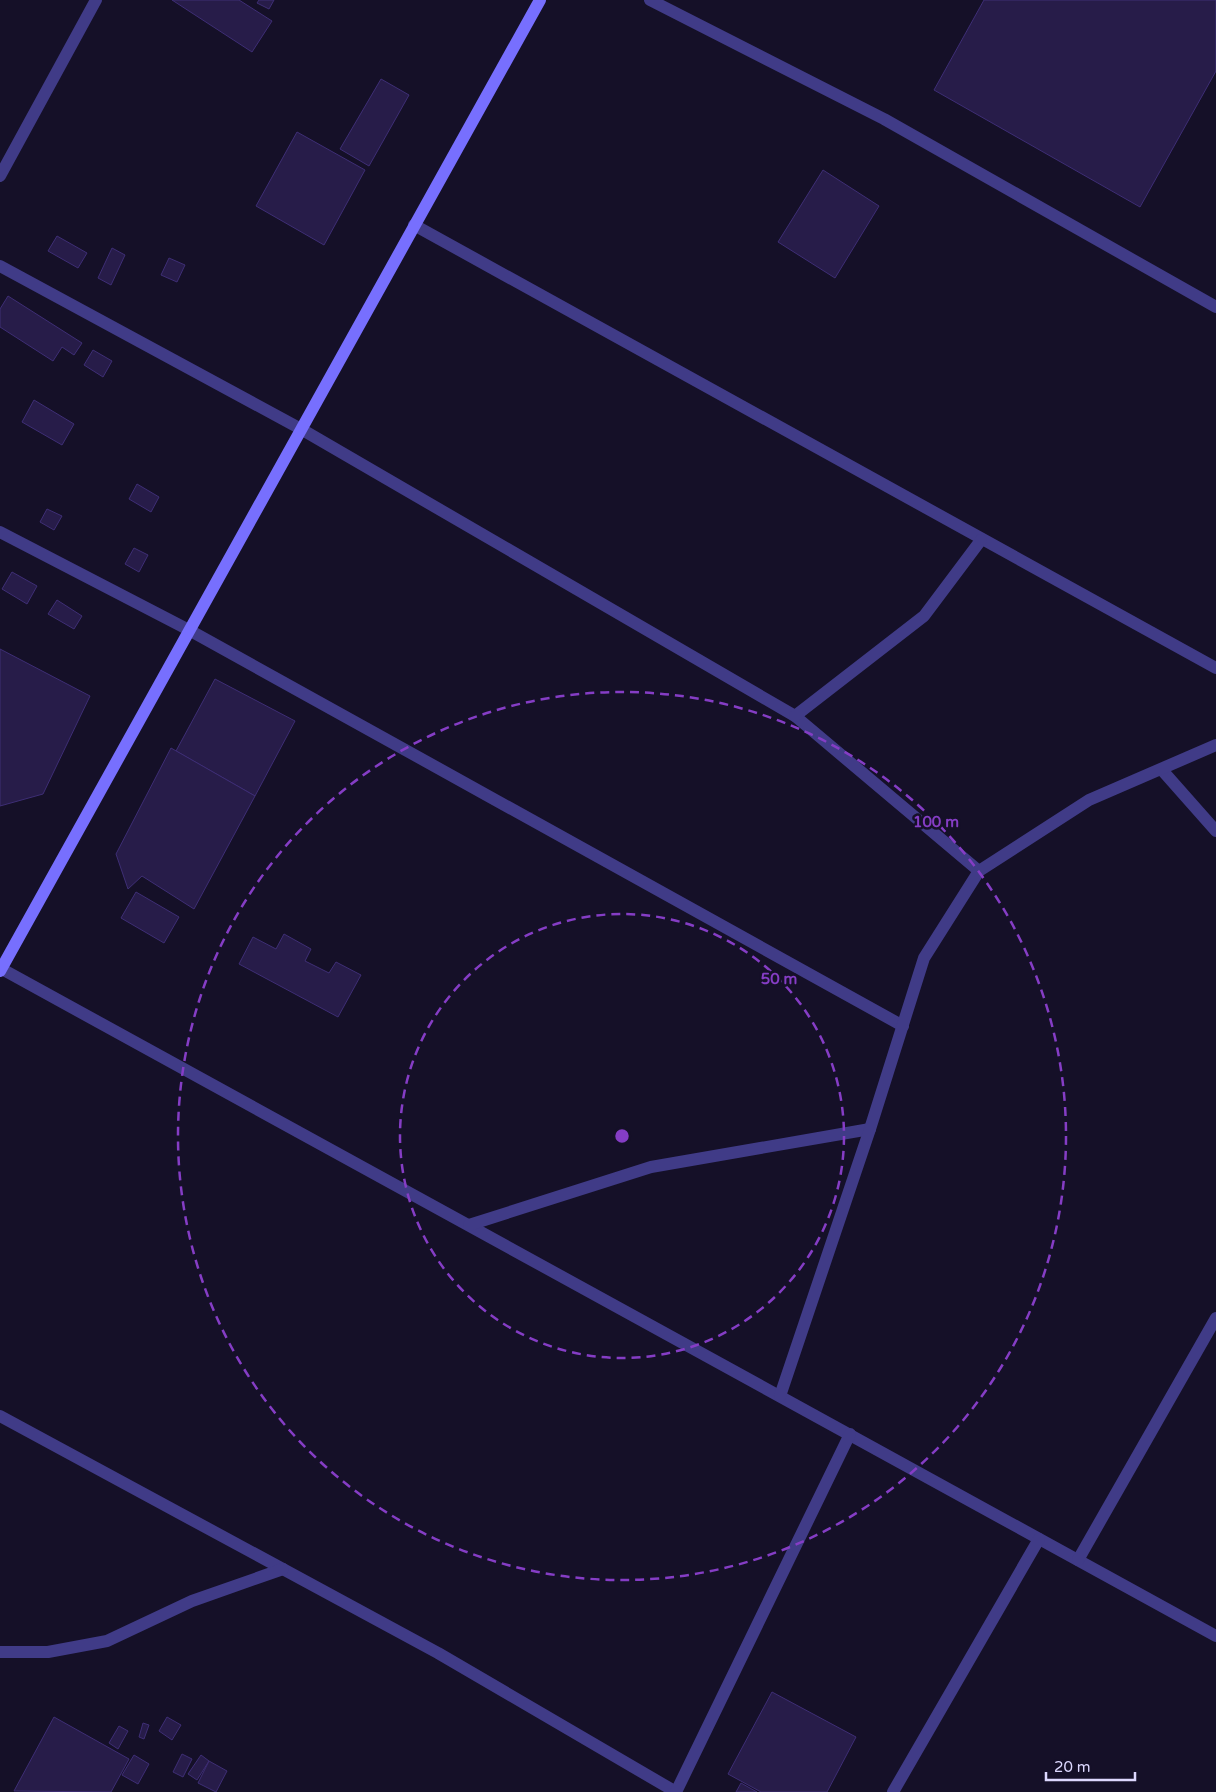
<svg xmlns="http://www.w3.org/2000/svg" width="1216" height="1792" font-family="'Varela Round',sans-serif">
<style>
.building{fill:#271c49;stroke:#3e2e75}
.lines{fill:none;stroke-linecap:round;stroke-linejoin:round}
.street{stroke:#403b87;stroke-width:12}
.secondary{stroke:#776ffe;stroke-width:12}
.ring{fill:none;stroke:#853dc5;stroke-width:2.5;stroke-dasharray:9 6}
.centre{fill:#853dc5;stroke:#151028;stroke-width:2.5}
.ring-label{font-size:15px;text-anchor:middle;font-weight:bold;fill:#853dc5;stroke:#151028;stroke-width:5;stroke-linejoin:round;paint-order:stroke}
</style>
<rect width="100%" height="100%" fill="#151028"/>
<!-- building -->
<g class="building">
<polygon points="172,0 239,0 272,21 252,52"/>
<polygon points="259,0 274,0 269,9 257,3"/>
<polygon points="984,0 1216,0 1216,71 1140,207 934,90"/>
<polygon points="381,79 409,95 369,166 340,149"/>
<polygon points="297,132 365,170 324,245 256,206"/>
<polygon points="823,170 879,206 835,278 778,242"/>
<polygon points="57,236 87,253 78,268 48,251"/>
<polygon points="112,248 125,255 111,285 98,278"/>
<polygon points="169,258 185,265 177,282 161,275"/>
<polygon points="8,296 82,343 74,355 62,347 53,361 0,327 0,309"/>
<polygon points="93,350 112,361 103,377 84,365"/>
<polygon points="34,400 74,424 62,445 22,422"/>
<polygon points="137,484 159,497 151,512 129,499"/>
<polygon points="47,509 62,516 54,530 40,522"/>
<polygon points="134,548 148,555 139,572 125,564"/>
<polygon points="12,572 37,586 27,604 2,589"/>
<polygon points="57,600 82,616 74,629 48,614"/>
<polygon points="0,649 90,696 43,794 0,806"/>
<polygon points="215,679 295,721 255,796 176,751"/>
<polygon points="171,748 255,796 194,909 142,876 128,889 116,854"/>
<polygon points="136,892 179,917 164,943 121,918"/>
<polygon points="284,934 311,949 305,961 329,973 336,962 361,975 338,1017 239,964 253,937 276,949"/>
<polygon points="772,1692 856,1737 827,1792 761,1792 728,1774"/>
<polygon points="54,1717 129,1759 111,1792 14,1791"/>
<polygon points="167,1717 181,1725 172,1740 159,1731"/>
<polygon points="143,1723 149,1725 144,1739 139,1737"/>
<polygon points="119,1726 128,1731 118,1749 109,1743"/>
<polygon points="182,1754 192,1759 183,1777 173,1772"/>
<polygon points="134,1755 149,1764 138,1784 122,1775"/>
<polygon points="201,1755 209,1761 197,1780 188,1774"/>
<polygon points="209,1761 227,1771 216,1792 198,1783"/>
<polygon points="741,1783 757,1792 736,1792"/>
</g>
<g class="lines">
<!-- street -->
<g class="street">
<polyline points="650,0 884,119 1216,307"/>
<polyline points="0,176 96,0"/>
<polyline points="414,225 1216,668"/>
<polyline points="0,266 301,429 795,716 979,871"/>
<polyline points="0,532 189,630 903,1026"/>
<polyline points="795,716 924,616 981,540"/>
<polyline points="1162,770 1216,831"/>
<polyline points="0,968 1216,1636"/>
<polyline points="469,1225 651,1167 870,1129"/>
<polyline points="780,1396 870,1129 924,958 979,871 1089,800 1216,745"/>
<polyline points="0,1416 438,1653 676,1792"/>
<polyline points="1078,1560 1216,1318"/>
<polyline points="0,1652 48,1652 107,1641 192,1601 283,1569"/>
<polyline points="676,1792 850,1434"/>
<polyline points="893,1792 1039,1539"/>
</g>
<!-- secondary -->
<polyline class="secondary" points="0,971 540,0"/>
</g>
<!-- distance rings -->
<g class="ring">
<circle cx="622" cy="1136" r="222"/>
<circle cx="622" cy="1136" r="444"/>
</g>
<circle cx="622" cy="1136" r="8" class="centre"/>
<g class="ring-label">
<text x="936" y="827">100 m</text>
<text x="779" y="984">50 m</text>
</g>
<!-- scale -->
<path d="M1046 1772v8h89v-8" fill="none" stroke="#ddd8ff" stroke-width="2.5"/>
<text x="1054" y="1772" font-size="15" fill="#ddd8ff" stroke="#151028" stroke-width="4" paint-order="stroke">20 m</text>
</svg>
